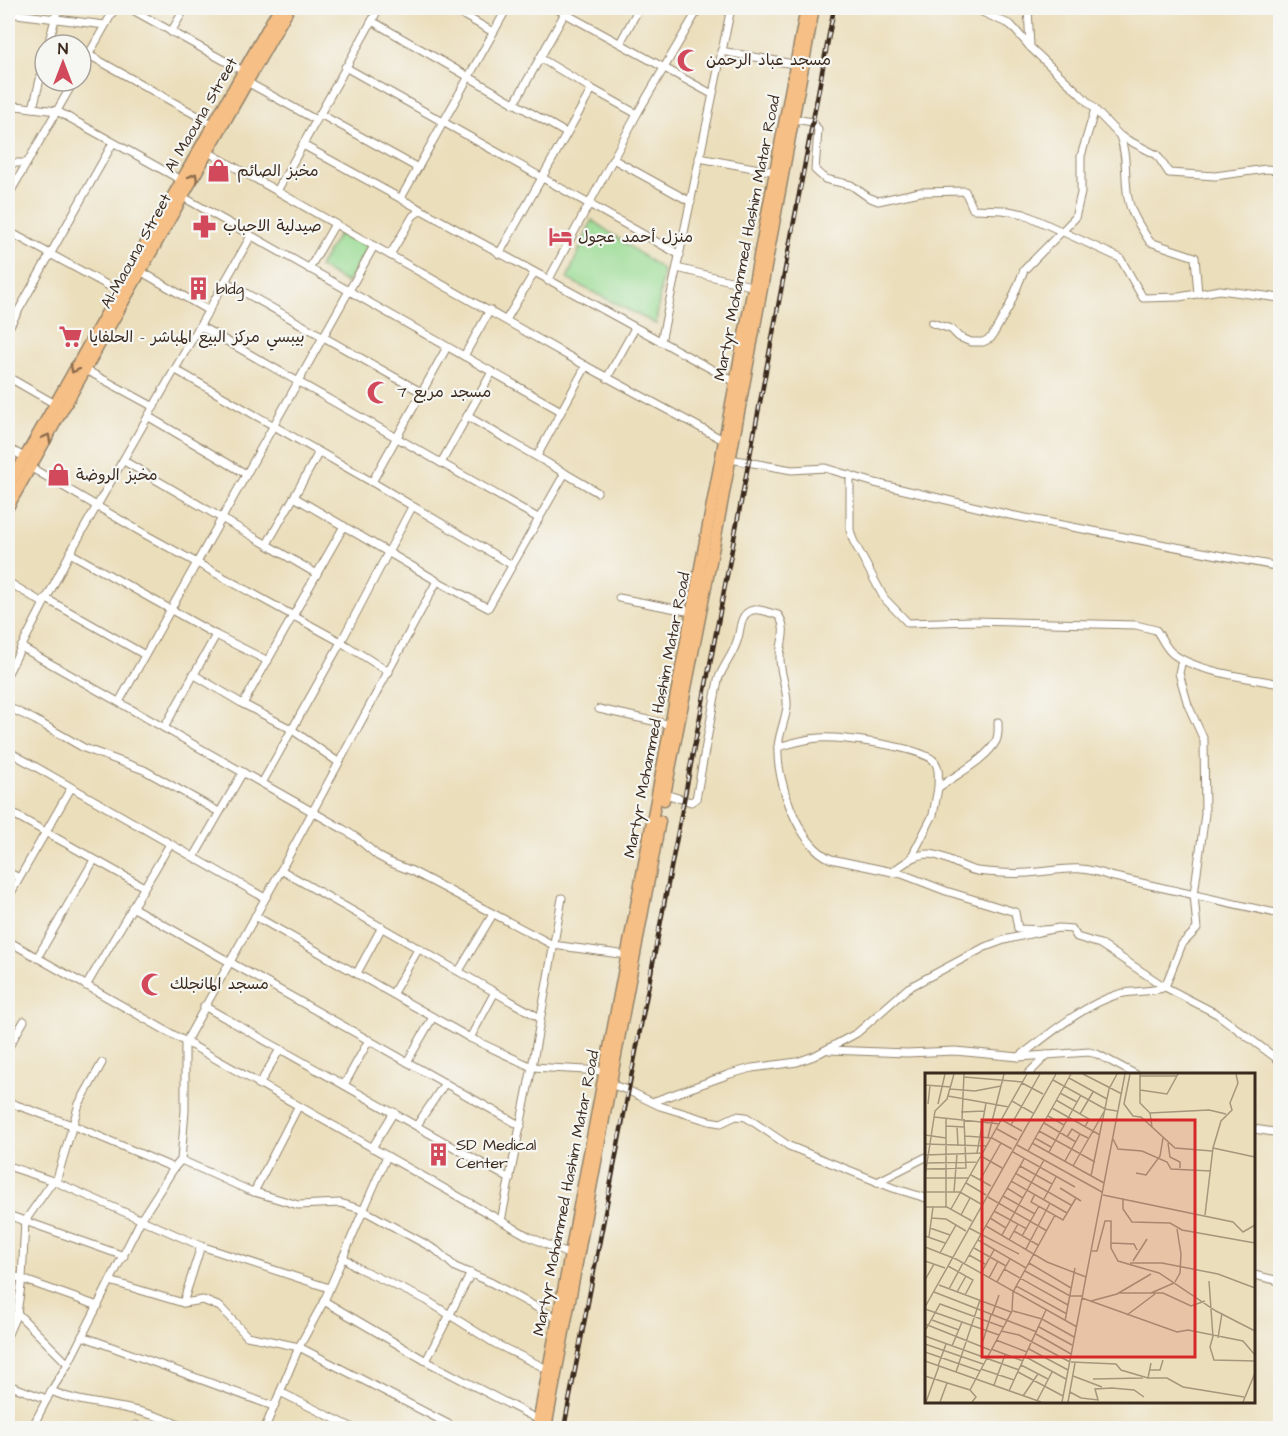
<svg xmlns="http://www.w3.org/2000/svg" width="1288" height="1436" font-family="'Architects Daughter','Playpen Sans Arabic',sans-serif">
<style>
.green{fill:#99db93;stroke:#6a8258;stroke-width:1.5}
.lines{fill:none;stroke-linecap:round;stroke-linejoin:round}
.minor-casing{stroke:#93846c;stroke-width:9}
.primary-casing{stroke:#93846c;stroke-width:13}
.trunk-casing{stroke:#93846c;stroke-width:13}
.minor{stroke:#fff;stroke-width:7}
.primary{stroke:#f5bf86;stroke-width:10}
.trunk{stroke:#f5bf86;stroke-width:10}
.rail-casing{stroke:#3b2a1e;stroke-width:4.5}
.rail{stroke:#f6f6f2;stroke-width:2;stroke-dasharray:7;stroke-linecap:butt}
.oneway{stroke:#8f6d4d}
.labels{text-anchor:middle;dominant-baseline:central;stroke-width:4.5;stroke-linejoin:round;paint-order:stroke}
.poi-label{font-size:16px;fill:#3b2a1e;stroke:#f6f6f2;text-anchor:start}
.street-label{font-size:16px;fill:#3b2a1e;stroke:#f6f6f2}
.inset-road{fill:none;stroke:#a5967c;stroke-width:1.5}
.view{fill:#d62828;fill-opacity:0.15;stroke:#d62828;stroke-width:3}
.inset-edge{fill:none;stroke:#3b2a1e;stroke-width:3}
</style>
<rect width="100%" height="100%" fill="#f6f6f2"/>
<filter id="ink" filterUnits="userSpaceOnUse"><feTurbulence type="fractalNoise" baseFrequency=".0167" numOctaves="2"/><feDisplacementMap in="SourceGraphic" scale="12" xChannelSelector="R" yChannelSelector="G"/><feConvolveMatrix kernelMatrix="1 2 1 2 8 2 1 2 1" color-interpolation-filters="sRGB"/></filter>
<filter id="wash" filterUnits="userSpaceOnUse"><feTurbulence type="fractalNoise" baseFrequency=".008" numOctaves="4" result="noise"/><feDisplacementMap in="SourceGraphic" scale="24" xChannelSelector="R" yChannelSelector="G"/><feGaussianBlur stdDeviation="1.35" result="paint"/><feColorMatrix in="noise" values="0 0 0 0 0 0 0 0 0 0 0 0 0 0 0 0 0 1.4 0 .05"/><feComposite in="paint" operator="in"/></filter>
<g filter="url(#wash)">
<rect width="100%" height="100%" fill="#ebdebb"/>
<!-- green -->
<g class="green">
<polygon points="592,220 663,270 656,324 567,279"/>
<polygon points="341,230 369,246 347,283 319,267"/>
</g>
</g>
<g filter="url(#ink)">
<g class="lines">
<defs>
<g id="minor">
<polyline points="129,8 243,71"/>
<polyline points="451,8 493,32"/>
<polyline points="555,8 712,94"/>
<polyline points="973,8 1011,25 1031,48 1080,94 1120,136 1157,155 1169,173 1215,176 1266,169 1280,170"/>
<polyline points="1028,8 1030,47"/>
<polyline points="8,13 105,25"/>
<polyline points="372,21 566,133"/>
<polyline points="171,32 185,8"/>
<polyline points="620,43 639,8"/>
<polyline points="48,45 58,8"/>
<polyline points="721,51 799,65"/>
<polyline points="89,55 212,124"/>
<polyline points="540,58 565,13"/>
<polyline points="345,67 680,255"/>
<polyline points="81,68 115,8"/>
<polyline points="247,82 316,120"/>
<polyline points="514,104 540,58 592,89"/>
<polyline points="8,105 57,111 181,180"/>
<polyline points="33,108 45,59"/>
<polyline points="320,114 418,168"/>
<polyline points="794,119 813,122 818,130 815,170 825,179 851,185 868,197 878,201 920,192 965,191 973,209 1003,210 1024,214 1120,258 1143,298 1179,297 1220,290 1280,298"/>
<path d="M1120,136c8,22 4,40 8,62 3,16 13,30 22,44l45,15 3,37"/>
<polyline points="303,145 735,382"/>
<polyline points="208,152 586,366 725,441"/>
<polyline points="699,158 776,172"/>
<polyline points="613,159 691,202"/>
<polyline points="8,163 26,163"/>
<polyline points="277,191 379,8"/>
<polyline points="8,196 74,81"/>
<polyline points="183,197 561,411"/>
<polyline points="401,198 507,8"/>
<polyline points="8,231 118,291"/>
<polyline points="499,254 592,89 637,114"/>
<polyline points="390,255 413,216 421,210"/>
<polyline points="677,268 755,287"/>
<polyline points="309,269 335,224"/>
<polyline points="142,272 209,311"/>
<polyline points="548,281 637,114 699,8"/>
<polyline points="226,282 421,392"/>
<polyline points="506,320 534,273"/>
<polyline points="932,323 951,329 959,337 971,342 983,342 991,338 1009,307 1024,270 1075,218 1081,193 1081,156 1095,109"/>
<polyline points="200,326 538,518"/>
<polyline points="8,329 113,143"/>
<polyline points="661,342 731,8"/>
<polyline points="464,356 490,310"/>
<polyline points="86,370 154,407"/>
<polyline points="176,370 372,482 512,565"/>
<polyline points="8,377 55,404"/>
<polyline points="607,378 635,328"/>
<polyline points="467,416 597,492"/>
<polyline points="149,417 246,474"/>
<polyline points="8,448 24,457"/>
<polyline points="319,452 294,497 437,581 488,608 565,473"/>
<polyline points="537,456 586,366"/>
<polyline points="730,459 792,470 825,468 875,483 1010,515 1280,567"/>
<polyline points="124,461 317,574"/>
<polyline points="441,463 492,372"/>
<polyline points="30,467 148,536 341,642 389,672"/>
<path d="M850,475v55l3,10 31,58 24,25 64,-2 164,4 20,5c6,8 9,17 16,23 23,19 79,25 108,31"/>
<polyline points="372,482 447,347"/>
<polyline points="267,544 294,497"/>
<polyline points="70,553 216,635 268,661"/>
<polyline points="8,582 43,603"/>
<polyline points="45,598 145,655"/>
<polyline points="619,598 692,612"/>
<polyline points="21,647 343,829 357,838 378,856 389,862 412,871 553,945 627,955"/>
<polyline points="8,673 70,553 251,236"/>
<polyline points="193,674 243,704 291,729 338,762"/>
<polyline points="119,702 374,246"/>
<polyline points="243,704 344,526"/>
<polyline points="8,707 35,720 84,748 144,770 219,812"/>
<polyline points="599,709 671,725"/>
<polyline points="164,728 216,635"/>
<path d="M778,747c14,-4 27,-8 41,-9 19,-2 105,9 116,24 5,7 3,17 3,26"/>
<polyline points="8,751 265,898"/>
<polyline points="262,783 341,642 412,507"/>
<path d="M665,794l26,8 5,-3 22,-119c5,-14 15,-25 19,-39 4,-10 2,-25 13,-30 8,-4 19,2 28,4 10,12 3,27 2,40 -1,18 8,34 7,51 -1,13 -8,27 -9,41 -2,33 20,98 53,112l71,15 44,17 69,21 3,17 29,1"/>
<polyline points="8,811 144,887"/>
<polyline points="194,857 243,772"/>
<path d="M910,860l23,-45 5,-27c16,-12 49,-29 58,-47 3,-6 2,-13 2,-19"/>
<polyline points="281,870 540,1018"/>
<polyline points="8,872 19,878"/>
<path d="M892,872c11,-8 23,-18 37,-18 17,1 31,14 48,17 17,2 34,3 51,2 35,-2 46,-10 82,3l170,38"/>
<polyline points="8,898 71,788"/>
<polyline points="132,907 521,1126"/>
<polyline points="255,916 470,1038 532,1067 604,1071"/>
<polyline points="8,941 528,1236 570,1255"/>
<polyline points="37,958 94,860"/>
<polyline points="459,971 493,914"/>
<polyline points="357,973 382,927"/>
<polyline points="86,986 170,844"/>
<polyline points="393,993 419,948"/>
<polyline points="204,1006 510,1179"/>
<polyline points="470,1038 495,992"/>
<polyline points="8,1048 24,1021"/>
<polyline points="829,1050 907,1053 955,1051 1019,1057 1089,1052 1097,1054 1135,1074"/>
<path d="M1019,1057c29,-22 64,-52 100,-63 15,-4 31,-1 46,-7l17,-43 15,-15 -3,-35 11,-80 -1,-74 -16,-35 -6,-21 -3,-11 3,-13"/>
<polyline points="407,1062 433,1017"/>
<polyline points="1028,1074 1047,1055"/>
<polyline points="607,1083 627,1090 660,1106 709,1121 721,1123 736,1116 746,1117 789,1146 893,1188 926,1198"/>
<polyline points="259,1085 280,1049"/>
<polyline points="344,1085 369,1040"/>
<polyline points="8,1102 72,1125 174,1168"/>
<polyline points="652,1102 730,1074 752,1068 797,1062 814,1056 857,1033 908,988 985,947 1004,940 1047,930 1059,928 1072,929 1077,937 1100,944 1165,987 1217,1014 1280,1061"/>
<polyline points="417,1125 445,1083"/>
<polyline points="1254,1129 1280,1133"/>
<polyline points="372,1148 394,1112"/>
<polyline points="181,1160 248,1190 298,1205 340,1203 363,1210 436,1250 455,1267 492,1283 558,1319"/>
<polyline points="8,1166 56,1182 201,1246 329,1288"/>
<polyline points="56,1182 79,1104 102,1063"/>
<polyline points="877,1182 926,1157"/>
<polyline points="254,1192 298,1107"/>
<polyline points="8,1215 124,1256"/>
<polyline points="501,1221 532,1067 562,898"/>
<polyline points="343,1257 358,1268 426,1300 494,1343 549,1370"/>
<polyline points="8,1274 98,1306"/>
<polyline points="1254,1275 1280,1281"/>
<polyline points="110,1281 183,1303 203,1300 220,1307 247,1336 299,1347 456,1428"/>
<polyline points="324,1301 426,1361 539,1420"/>
<polyline points="183,1303 201,1246"/>
<polyline points="17,1313 68,1364"/>
<polyline points="8,1334 17,1313 22,1279 25,1221 53,1181"/>
<polyline points="82,1336 273,1406"/>
<polyline points="426,1361 471,1273"/>
<polyline points="8,1385 47,1399"/>
<path d="M51,1391c26,11 46,12 73,17 21,4 43,11 62,20"/>
<polyline points="280,1392 353,1428"/>
<polyline points="32,1428 51,1391 68,1364 142,1218 174,1168 181,1160 185,1111 185,1043 281,870 437,581"/>
<polyline points="134,1428 136,1425"/>
<polyline points="265,1428 299,1347 324,1301 387,1156"/>
</g>
<g id="primary">
<polyline points="664,800 717,531 814,8"/>
<polyline points="537,1428 806,8"/>
<polyline points="546,1428 660,821"/>
</g>
<g id="trunk">
<polyline points="8,487 279,8"/>
<polyline points="8,507 289,8"/>
</g>
</defs>
<!-- minor casing -->
<use href="#minor" class="minor-casing"/>
<!-- primary casing -->
<use href="#primary" class="primary-casing"/>
<!-- trunk casing -->
<use href="#trunk" class="trunk-casing"/>
<!-- minor -->
<use href="#minor" class="minor"/>
<!-- primary -->
<use href="#primary" class="primary"/>
<!-- trunk -->
<use href="#trunk" class="trunk"/>
<defs>
<path id="rail" d="M564,1428c88,-473 183,-946 270,-1420"/>
</defs>
<!-- rail casing -->
<use href="#rail" class="rail-casing"/>
<!-- rail -->
<use href="#rail" class="rail"/>
</g>
<!-- one-way arrows -->
<defs><path id="oneway-chevron" d="M-2-3.5L2.5 0L-2 3.5" fill="none" stroke-width="1.6" stroke-linecap="round" stroke-linejoin="round" transform="scale(1.5)"/></defs>
<g class="oneway">
<use href="#oneway-chevron" transform="translate(194 177) rotate(-61)"/>
<use href="#oneway-chevron" transform="translate(74 369) rotate(119)"/>
<use href="#oneway-chevron" transform="translate(47 438) rotate(-61)"/>
</g>
</g>
<!-- icons -->
<defs>
<symbol id="mosque-bare" viewBox="-9 -9 18 18"><path d="M3.5-4.9A6 6 0 1 0 3.5 4.9A5 5 0 1 1 3.5-4.9Z" fill="#d1495b" stroke="#f6f6f2" stroke-width="2.5" paint-order="stroke"/></symbol>
<symbol id="shop-bare" viewBox="-9 -9 18 18"><path d="M-5-2.5h2.3a2.7 3.5 0 0 1 5.4 0H5L5.5 6h-11ZM-1.5-2.5h3a1.5 2.3 0 0 0-3 0Z" fill="#d1495b" stroke="#f6f6f2" stroke-width="2.5" paint-order="stroke"/></symbol>
<symbol id="pharmacy-bare" viewBox="-9 -9 18 18"><path d="M-2-6h4v4h4v4h-4v4h-4v-4h-4v-4h4Z" fill="#d1495b" stroke="#f6f6f2" stroke-width="2.5" paint-order="stroke"/></symbol>
<symbol id="hotel-bare" viewBox="-9 -9 18 18"><path d="M-6-4.5h1.5V1H6V5H4.5V3h-9V5H-6ZM-4 0a1.8 1.8 0 1 1 3.6 0ZM.5 0V-2.5h3Q6-2.5 6 0Z" fill="#d1495b" stroke="#f6f6f2" stroke-width="2.5" paint-order="stroke"/></symbol>
<symbol id="building-bare" viewBox="-9 -9 18 18"><path d="M-4-6H4V6H1V3H-1V6H-4ZM-2.5-4.3h1.7v1.8h-1.7ZM.8-4.3h1.7v1.8H.8ZM-2.5-1h1.7V.8h-1.7ZM.8-1h1.7V.8H.8Z" fill="#d1495b" stroke="#f6f6f2" stroke-width="2.5" paint-order="stroke"/></symbol>
<symbol id="supermarket-bare" viewBox="-9 -9 18 18"><path d="M-6-5.5h2.5l.6 2H6L4.5 2H-2.5L-4.4-4H-6ZM-1.5 3.2a1.3 1.3 0 1 0 .1 0ZM3 3.2a1.3 1.3 0 1 0 .1 0Z" fill="#d1495b" stroke="#f6f6f2" stroke-width="2.5" paint-order="stroke"/></symbol>
</defs>
<g fill-rule="evenodd">
<use href="#mosque-bare" x="672" y="44" width="33" height="33"/>
<use href="#shop-bare" x="202" y="154" width="33" height="33"/>
<use href="#pharmacy-bare" x="188" y="210" width="33" height="33"/>
<use href="#hotel-bare" x="544" y="220" width="33" height="33"/>
<use href="#building-bare" x="182" y="272" width="33" height="33"/>
<use href="#supermarket-bare" x="54" y="320" width="33" height="33"/>
<use href="#mosque-bare" x="362" y="376" width="33" height="33"/>
<use href="#shop-bare" x="42" y="458" width="33" height="33"/>
<use href="#mosque-bare" x="136" y="968" width="33" height="33"/>
<use href="#building-bare" x="422" y="1138" width="33" height="33"/>
</g>
<g class="labels">
<!-- poi labels -->
<g class="poi-label">
<text x="706" y="60">مسجد عباد الرحمن</text>
<text x="237" y="171">مخبز الصائم</text>
<text x="223" y="226">صيدلية الاحباب</text>
<text x="578" y="237">منزل أحمد عجول</text>
<text x="216" y="289">bldg</text>
<text x="89" y="337">بيبسي مركز البيع المباشر - الحلفايا</text>
<text x="397" y="392">مسجد مربع 7</text>
<text x="76" y="475">مخبز الروضة</text>
<text x="170" y="984">مسجد المانجلك</text>
<text x="456" y="1145">SD Medical<tspan x="456" dy="18">Center</tspan></text>
</g>
<!-- street labels -->
<g class="street-label">
<text transform="translate(201 115) rotate(-60)">Al Maouna Street</text>
<text transform="translate(747 238) rotate(-79)">Martyr Mohammed Hashim Matar Road</text>
<text transform="translate(136 251) rotate(-61)">Al-Maouna Street</text>
<text transform="translate(657 715) rotate(-79)">Martyr Mohammed Hashim Matar Road</text>
<text transform="translate(566 1193) rotate(-79)">Martyr Mohammed Hashim Matar Road</text>
</g>
</g>
<!-- overview -->
<g transform="translate(925 1073)">
<rect width="330" height="330" fill="#ebdebb"/>
<path class="inset-road" d="M158,1l39,20M205,1l-6,30 9,12 8,1 34,31 37,3M215,1v29l10,10 2,14M215,3h37M39,4l59,5M144,5l38,21M128,7l52,29 12,2M97,10l21,11M0,12l26,2M25,16l25,2 26,-5M215,17l27,4 11,-20M135,20l17,9M23,23l61,11M131,27l33,19 -4,8M87,28l21,12M3,31l2,-19M13,31l7,-30M127,35l48,27M36,39l24,-1M225,40l59,-3 17,4M155,41l13,-22M123,43l16,9M9,44l66,7M21,45v89M37,46l2,-45M77,47l20,11M119,50l32,19M86,52l29,-51M21,53l18,1M32,53l1,20M72,56l20,11M114,58l56,31M0,62l21,3M40,63l27,2 20,11M63,64l16,-63M142,64l5,-8 8,5M110,65l16,9M188,66l5,10 24,2 25,11 4,7 40,2M107,70l72,40M243,70l2,14 10,5v6M0,71l62,2M92,72l85,47M288,75l42,9M103,78l43,-77M88,79l62,35M124,79l32,-57M52,80l9,-50M0,82l58,-2M56,83l21,12M140,88l15,-27 8,4M2,90l51,-1M95,93l32,18M148,93l32,-56M1,96l40,-1 -2,-49M90,100l56,32M211,100l10,2 14,-19 3,-18M46,102l20,11M0,103l10,-65 12,-12 7,-25M166,103l18,-87 8,-15M0,105h44M55,107l21,-37M86,108l56,32M41,110l20,12M82,115l16,10M135,115l21,13M0,119h35l21,12M29,119l3,-38M110,121l-4,8 32,18 13,-22M178,122l130,27 10,10 12,-7M78,123l32,18M63,124l59,34M198,125v11l9,13 38,1 12,7 73,13M119,126l12,-22M0,134h22l25,14M26,136l76,-135M69,138l33,18M36,142l9,-17M280,142l8,-67 8,-27 11,-11 -2,-7 8,-20 -2,-9M6,145l15,1 20,12M65,145l16,10M61,153l61,36 39,15M5,155l20,7M44,155l50,26M89,158l24,14M77,162l42,-75M0,163l20,7M97,163l17,-30M4,164l4,-30M53,167l48,28M84,167l9,-16M186,170l23,1 3,6M0,174l31,12 121,68M49,175l32,18M101,176l24,-46M167,178h5l8,-30h6v27l7,13 41,12 57,38 39,20M15,180l16,-28M44,182l16,9M0,188l20,7M208,188l14,-22M104,190l42,25M205,190h32l56,11 37,14M39,191l60,-105M23,193l25,14 -8,15M79,196l64,36M100,198l45,25h12M56,200l13,-23M64,205l9,-17M0,207l9,-16M284,208l4,56M72,209l13,-23M250,209l5,-9 1,-19 -4,-25M14,212l72,27M91,213l51,28M24,216l14,-26M9,219l103,40M32,219l9,-16M194,220h44l28,13 14,-5M226,220l23,-10M157,225l95,34 11,-2 55,11 12,14M166,228l26,-7 34,-20M0,234l131,-233M0,236l74,26M88,238l29,8 32,18M67,242l7,-20M202,242l28,-21M7,247l27,10M140,248l10,-53M0,251l65,26M114,254l33,18M0,258l15,-27 63,23M76,258l18,4 51,27M111,261l35,20M0,263l94,34M288,263l-3,11 4,13 41,1M293,265l4,-25M71,267l31,12M0,271l58,20M27,273l10,-24M56,274l10,-32M66,276l32,12M104,276l39,21M0,279l55,19M101,284l40,22M0,288l116,41M146,289l45,2 5,6 27,8 3,-15M96,292l27,14M13,293l8,-22M56,296l33,11M225,297h10l3,-10M31,299l24,-72M93,299l45,24M0,303l45,14 6,7 -4,5M148,303l29,11M223,305h19l16,9 61,10M168,306l50,-1M69,312l11,-30M45,317l42,-79 1,-19 42,-77M84,318l37,-81M145,319l11,6 17,2 -3,-11 17,-1 22,2 10,7M98,323l15,-22M112,328l15,-29M1,329l13,-36M15,329l7,-19M137,329l63,-328M143,329l7,-39M318,329l12,-29v-20"/>
<path class="view" d="M57,47h213v237h-213z"/>
<rect width="330" height="330" class="inset-edge"/>
</g>
<!-- margin -->
<rect width="1288" height="1436" fill="none" stroke="#f6f6f2" stroke-width="30"/>
<!-- north arrow -->
<g transform="translate(63 63)"><circle r="28" fill="#f6f6f2" stroke="#aba49d" stroke-width="1.5"/>
<path d="M0-4.5L10 22L0 15L-10 22Z" fill="#d1495b"/>
<text y="-9" font-size="16" font-weight="bold" text-anchor="middle" fill="#3b2a1e">N</text>
</g>
</svg>
